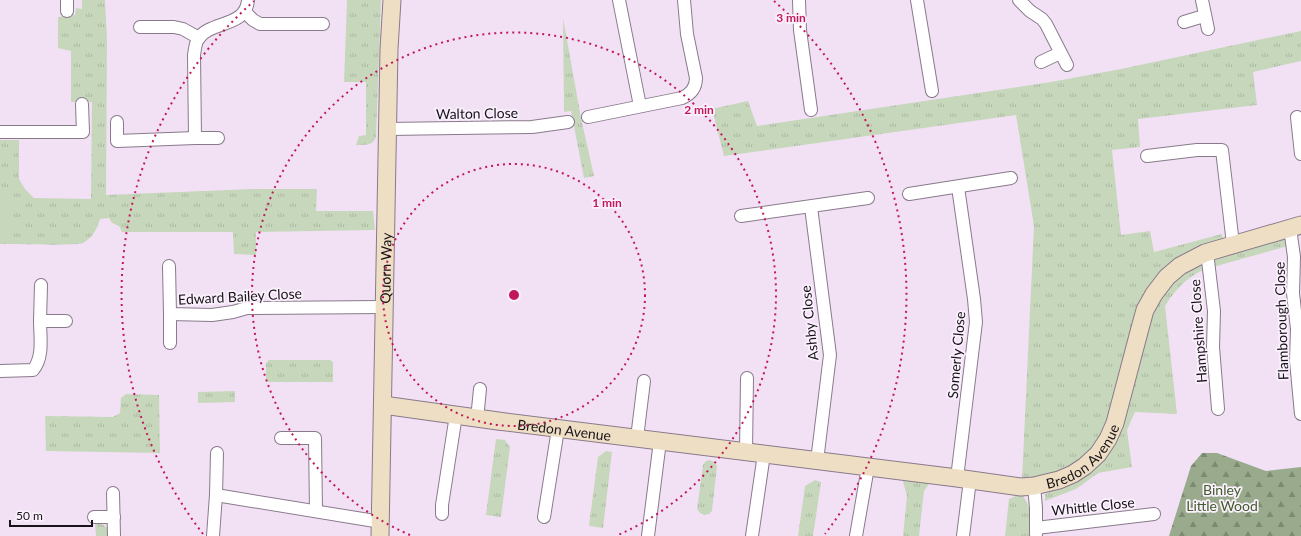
<svg xmlns="http://www.w3.org/2000/svg" width="1301" height="536" font-family="Lato,sans-serif">
<style>
.grass{fill:url(#grass-tufts)}
.forest{fill:url(#forest-firs)}
.pitch{fill:#c7d7bc}
.lines{fill:none;stroke-linecap:round;stroke-linejoin:round}
.street-casing{stroke:#897a8b;stroke-width:14}
.secondary-casing{stroke:#897a8b;stroke-width:19}
.street{stroke:#fff;stroke-width:12}
.secondary{stroke:#eedec3;stroke-width:17}
.ring{fill:none;stroke:#c2185b;stroke-width:2;stroke-dasharray:2 4}
.labels{text-anchor:middle;dominant-baseline:central;stroke-width:3.5;stroke-linejoin:round;paint-order:stroke}
.street-label{font-size:14px;fill:#181319;stroke:#fbf1fd}
.park-label{font-size:14px;fill:#425c2d;stroke:#fbf1fd}
.centre{fill:#c2185b;stroke:#fbf1fd;stroke-width:2}
.ring-label{font-size:12px;text-anchor:middle;font-weight:bold;fill:#c2185b;stroke:#fbf1fd;stroke-width:3.5;stroke-linejoin:round;paint-order:stroke}
</style>
<defs>
<pattern id="grass-tufts" width="24" height="20" patternUnits="userSpaceOnUse"><rect width="24" height="20" fill="#c7d7bc"/><path d="M3 7l-1-3M5 7V3M7 7l1-3M15 17l-1-3M17 17v-4M19 17l1-3" fill="none" stroke="#aab8a1"/></pattern>
<pattern id="forest-firs" width="22" height="20" patternUnits="userSpaceOnUse"><rect width="22" height="20" fill="#99ab8c"/><path d="M5 1l3.5 6h-7zM16 11l3.5 6h-7z" fill="#7c8a72"/></pattern>
</defs>
<rect width="100%" height="100%" fill="#f2e1f5"/>
<!-- grass -->
<g class="grass">
<path d="M82,0h23l2,40 -1,155 146,-6h65l-1,22h57l2,19 -119,2v23l-22,-1 -1,-22h-111l-3,-6 -7,-3 -3,-5 -9,1c-3,10 -7,18 -17,24 -5,3 -72,1 -83,1v-104h19v39l6,10 9,9 57,1 1,-97h-21v-51l-13,-3v-31l17,-2 1,-7 6,1z"/>
<path d="M347,0h34l-5,137c-3,9 -12,8 -20,8l3,-9 7,-1v-53h-22z"/>
<polygon points="563,18 581,118 594,176 584,178 571,111 564,112"/>
<path d="M1301,31v30l-48,11 4,33 -119,14 2,28 -28,3 9,85 29,-4 4,21 68,-18 1,5 -60,34c-10,28 -21,57 -31,86 -12,33 -23,79 -53,102 -18,14 -35,15 -57,19l12,-254 -18,-111 -292,41 -12,-47 36,-8 9,25 294,-44 70,-13z"/>
<polygon points="1285,238 1288,246 1213,267 1214,257"/>
<path d="M1195,265h6l2,5c-17,8 -28,20 -38,36l12,108 -42,-2 -8,18 5,37 -34,6 -22,16 -31,12v-7l2,-1 24,-11 22,-15 51,-139 16,-31 11,-14z"/>
<polygon points="269,360 330,360 333,362 333,382 266,382 266,363"/>
<polygon points="235,391 235,402 198,403 198,392"/>
<polygon points="126,394 159,395 160,453 46,451 45,416 113,417 120,413 121,398"/>
<polygon points="496,439 505,440 510,447 501,517 486,515"/>
<polygon points="606,451 612,452 603,528 589,526 598,457"/>
<polygon points="710,460 714,462 717,466 712,511 709,514 704,515 700,513 697,509 703,465 706,461"/>
<polygon points="902,478 931,481 924,491 919,536 903,536 907,496"/>
<polygon points="815,480 821,482 813,536 798,536 805,486"/>
<path d="M1018,495l5,1c10,14 7,23 7,40h-25l4,-37z"/>
<path d="M95,522c9,2 13,5 17,14h-16z"/>
</g>
<!-- forest -->
<polygon class="forest" points="1202,453 1217,453 1266,471 1301,467 1301,536 1169,536 1191,466"/>
<!-- pitch -->
<polygon class="pitch" points="0,200 13,200 14,234 0,234"/>
<g class="lines">
<defs>
<g id="street">
<polyline points="67,0 67,11"/>
<polyline points="619,0 640,106"/>
<polyline points="799,0 800,30 811,110"/>
<polyline points="917,0 932,91"/>
<polyline points="1019,0 1030,11 1042,19 1046,24 1067,65"/>
<polyline points="1202,0 1208,29"/>
<polyline points="245,12 253,20 260,24 323,24"/>
<polyline points="1184,22 1204,16"/>
<polyline points="140,27 174,27 183,29 199,38"/>
<polyline points="1041,62 1060,53"/>
<path d="M588,117l94,-19c9,-4 14,-10 14,-20l-9,-44 -3,-34"/>
<polyline points="1297,117 1301,154"/>
<polyline points="117,122 117,141 195,138 218,138"/>
<polyline points="387,129 532,127 568,122"/>
<polyline points="0,132 83,132 82,104"/>
<path d="M195,138l-1,-83c1,-5 1,-11 4,-16 12,-19 48,-11 50,-39"/>
<polyline points="1147,156 1197,150 1222,150 1233,244"/>
<polyline points="909,194 1011,178"/>
<polyline points="811,207 830,355 817,461"/>
<polyline points="741,216 868,198"/>
<polyline points="1290,228 1294,257 1293,293 1297,329 1296,361 1301,414"/>
<polyline points="1207,252 1214,311 1213,347 1218,409"/>
<polyline points="169,266 170,314 212,315 233,312 247,308 384,307"/>
<polyline points="40,321 41,285"/>
<polyline points="170,343 170,314"/>
<path d="M0,371l33,-1c11,-13 7,-34 7,-49h26"/>
<polyline points="477,419 480,389"/>
<polyline points="281,438 315,438 316,511"/>
<polyline points="637,438 644,381"/>
<polyline points="746,452 747,378"/>
<polyline points="957,478 976,322 974,299 958,187"/>
<polyline points="1034,486 1036,508 1036,534"/>
<polyline points="113,493 114,536"/>
<polyline points="216,495 381,522"/>
<polyline points="442,514 442,505 456,415"/>
<polyline points="94,517 114,517"/>
<polyline points="544,517 558,429"/>
<polyline points="1036,528 1154,514"/>
<polyline points="213,536 216,495 217,453"/>
<polyline points="648,536 660,441"/>
<polyline points="752,536 764,454"/>
<polyline points="856,536 868,467"/>
<polyline points="963,536 970,480"/>
</g>
<g id="secondary">
<path id="s1" d="M383,405l115,16 459,57 64,9 13,-1 25,-6 14,-6 12,-8 13,-12 10,-15 7,-16 24,-91 6,-22 9,-16 13,-17 13,-11 25,-13 96,-28"/>
<path id="s2" d="M380,536l9,-487 3,-49"/>
</g>
</defs>
<!-- street casing -->
<use href="#street" class="street-casing"/>
<!-- secondary casing -->
<use href="#secondary" class="secondary-casing"/>
<!-- street -->
<use href="#street" class="street"/>
<!-- secondary -->
<use href="#secondary" class="secondary"/>
</g>
<!-- distance rings -->
<g class="ring">
<circle cx="514" cy="295" r="131"/>
<path d="M410 535A262 262 0 1 1 618 535"/>
<path d="M203 534A392 392 0 0 1 254 1M774 1A392 392 0 0 1 825 534"/>
</g>
<g class="labels">
<!-- street labels -->
<g class="street-label">
<text transform="translate(477 113) rotate(-1)">Walton Close</text>
<text stroke="none"><textPath href="#s2" startOffset="268">Quorn Way</textPath></text>
<text transform="translate(240 296) rotate(-3)">Edward Bailey Close</text>
<text transform="translate(1281 321) rotate(-92)">Flamborough Close</text>
<text transform="translate(809 323) rotate(-96)">Ashby Close</text>
<text transform="translate(1198 331) rotate(-94)">Hampshire Close</text>
<text transform="translate(956 355) rotate(-85)">Somerly Close</text>
<text stroke="none"><textPath href="#s1" startOffset="183">Bredon Avenue</textPath></text>
<text stroke="none"><textPath href="#s1" startOffset="716">Bredon Avenue</textPath></text>
<text transform="translate(1093 506) rotate(-6)">Whittle Close</text>
</g>
<!-- park labels -->
<g class="park-label">
<text x="1222" y="489">Binley<tspan x="1222" dy="16">Little Wood</tspan></text>
</g>
</g>
<circle cx="514" cy="295" r="6" class="centre"/>
<g class="ring-label">
<text x="791" y="22">3 min</text>
<text x="699" y="114">2 min</text>
<text x="607" y="207">1 min</text>
</g>
<!-- scale -->
<path d="M10 520v6h82v-6" fill="none" stroke="#181319" stroke-width="2"/>
<text x="16" y="520" font-size="12" fill="#181319" stroke="#fbf1fd" stroke-width="3" paint-order="stroke">50 m</text>
</svg>
